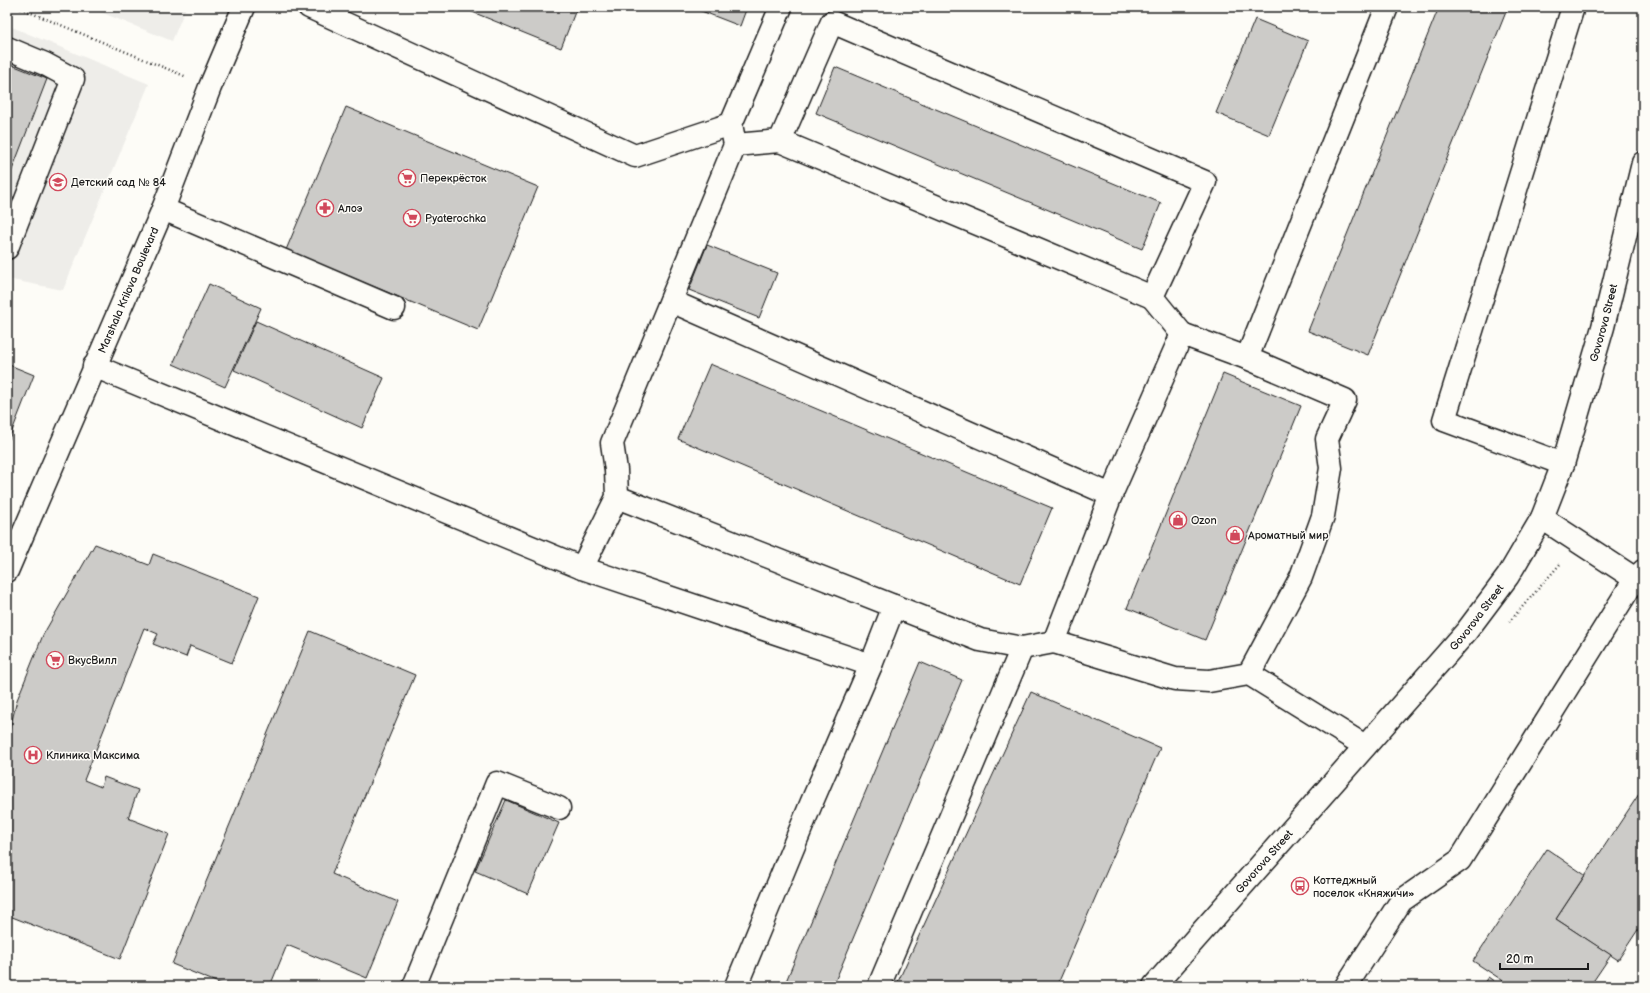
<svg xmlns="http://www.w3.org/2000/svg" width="1650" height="993" font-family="'Balsamiq Sans',sans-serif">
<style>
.built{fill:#eeede9}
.building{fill:#cccbc8;stroke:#1c1c1c}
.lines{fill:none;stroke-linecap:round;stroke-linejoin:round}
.minor-casing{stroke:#1c1c1c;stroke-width:25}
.major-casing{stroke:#1c1c1c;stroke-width:25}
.path{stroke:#1c1c1c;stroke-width:2.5;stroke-dasharray:1 3;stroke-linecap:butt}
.minor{stroke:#fdfcf7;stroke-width:22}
.major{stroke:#fdfcf7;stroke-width:22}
.labels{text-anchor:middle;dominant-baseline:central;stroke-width:3;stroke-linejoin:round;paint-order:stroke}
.poi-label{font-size:11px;fill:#1c1c1c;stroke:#fdfcf7;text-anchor:start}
.street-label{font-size:11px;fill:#1c1c1c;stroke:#fdfcf7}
</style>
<rect width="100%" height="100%" fill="#fdfcf7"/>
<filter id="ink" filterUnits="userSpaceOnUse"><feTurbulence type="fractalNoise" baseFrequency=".025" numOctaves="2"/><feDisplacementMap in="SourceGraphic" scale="8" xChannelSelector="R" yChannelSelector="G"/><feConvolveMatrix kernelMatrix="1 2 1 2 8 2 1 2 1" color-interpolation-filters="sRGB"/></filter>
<g filter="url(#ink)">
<!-- built -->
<g class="built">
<polygon points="88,7 186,7 172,41"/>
<polygon points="7,25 149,84 63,290 7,279"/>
</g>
<!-- building -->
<g class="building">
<polygon points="460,7 577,7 561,48"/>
<polygon points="691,7 747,7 740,26"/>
<polygon points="1439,7 1508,7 1368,355 1308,331"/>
<polygon points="1255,19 1308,41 1269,135 1216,113"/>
<polygon points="7,63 47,79 7,183"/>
<polygon points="835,67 1161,203 1142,249 816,113"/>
<polygon points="346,107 538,187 478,330 286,250"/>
<polygon points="707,245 777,273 759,318 689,290"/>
<polygon points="209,284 261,308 225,387 173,364"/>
<polygon points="256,321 384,378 362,428 234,370"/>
<polygon points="7,364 34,375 7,444"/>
<polygon points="710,364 1052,508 1020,584 678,439"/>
<polygon points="1223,374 1301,406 1205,640 1127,608"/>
<polygon points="95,544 149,565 153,554 259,596 232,663 190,646 186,657 153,644 158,634 144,628 84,780 101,787 104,777 138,790 128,818 169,834 120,959 7,915 7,741 17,700 43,635"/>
<polygon points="310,631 415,675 332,874 398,902 367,978 287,945 270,986 226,986 172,964"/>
<polygon points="920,662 962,680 833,986 784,986"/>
<polygon points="1031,692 1160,748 1057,986 896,986"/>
<polygon points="1643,788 1643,922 1618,960 1556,919"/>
<polygon points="506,800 559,823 528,894 475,871"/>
<polygon points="1547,849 1585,875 1556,919 1611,955 1590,986 1511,986 1473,961"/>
<polygon points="1488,977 1501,986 1482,986"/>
</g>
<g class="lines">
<defs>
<g id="minor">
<polyline points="309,7 635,156 731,124"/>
<polyline points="7,48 45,64 73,79 7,248"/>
<polyline points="780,141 1152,297"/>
<polyline points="735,145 780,141 832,22 1205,182 1152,297 1182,334"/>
<polyline points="163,209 394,308"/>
<polyline points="671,301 1111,495"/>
<polyline points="1247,358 1345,400 1327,439 1331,468 1323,516 1301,577 1249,674"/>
<polyline points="94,366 582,568 617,497 616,470 612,443 735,145 731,124 781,7"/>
<polyline points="1563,464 1444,420 1573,7"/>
<polyline points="617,497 980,640 1022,648 1054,642"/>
<polyline points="1542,518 1643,584"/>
<polyline points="582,568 871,665"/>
<path id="s1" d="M7,571l156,-362 47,-122 34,-80"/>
<polyline points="1365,746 1249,674 1209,681 1175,679 1054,642 1111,495 1182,334 1247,358 1387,7"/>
<polyline points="414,986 497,783 559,808"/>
<polyline points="736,986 811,804 871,665 894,606"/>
<polyline points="879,986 1022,648"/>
<polyline points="1346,986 1401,901 1460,860 1635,579 1643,571"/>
</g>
<g id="major">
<path id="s2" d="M1154,986l312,-354 42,-56 34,-58 21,-54 40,-137 40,-164"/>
</g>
</defs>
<!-- minor casing -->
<use href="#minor" class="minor-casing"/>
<!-- major casing -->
<use href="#major" class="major-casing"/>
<!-- path -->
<g class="path">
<polyline points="17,7 187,77"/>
<polyline points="1509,622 1561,563"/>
</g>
<!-- minor -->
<use href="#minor" class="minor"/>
<!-- major -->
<use href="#major" class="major"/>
</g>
</g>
<!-- icons -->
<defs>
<symbol id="supermarket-ring" viewBox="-11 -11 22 22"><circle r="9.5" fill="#fdfcf7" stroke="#d1495b" stroke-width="1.5"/><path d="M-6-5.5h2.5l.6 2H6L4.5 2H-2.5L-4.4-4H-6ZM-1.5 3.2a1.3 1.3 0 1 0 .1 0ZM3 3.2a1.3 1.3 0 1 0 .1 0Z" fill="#d1495b"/></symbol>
<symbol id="school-ring" viewBox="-11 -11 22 22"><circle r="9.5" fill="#fdfcf7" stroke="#d1495b" stroke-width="1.5"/><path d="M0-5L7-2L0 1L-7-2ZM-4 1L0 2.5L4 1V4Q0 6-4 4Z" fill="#d1495b"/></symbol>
<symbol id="pharmacy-ring" viewBox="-11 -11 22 22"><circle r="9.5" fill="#fdfcf7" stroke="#d1495b" stroke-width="1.5"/><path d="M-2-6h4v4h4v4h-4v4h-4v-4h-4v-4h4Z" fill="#d1495b"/></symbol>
<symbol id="shop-ring" viewBox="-11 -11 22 22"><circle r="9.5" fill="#fdfcf7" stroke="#d1495b" stroke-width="1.5"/><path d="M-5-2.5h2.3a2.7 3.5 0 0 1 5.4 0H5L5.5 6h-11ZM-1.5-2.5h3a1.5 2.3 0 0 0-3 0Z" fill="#d1495b"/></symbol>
<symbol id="hospital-ring" viewBox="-11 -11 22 22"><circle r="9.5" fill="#fdfcf7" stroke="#d1495b" stroke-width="1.5"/><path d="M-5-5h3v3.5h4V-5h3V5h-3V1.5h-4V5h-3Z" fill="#d1495b"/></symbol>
<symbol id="bus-ring" viewBox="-11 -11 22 22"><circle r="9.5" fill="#fdfcf7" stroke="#d1495b" stroke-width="1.5"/><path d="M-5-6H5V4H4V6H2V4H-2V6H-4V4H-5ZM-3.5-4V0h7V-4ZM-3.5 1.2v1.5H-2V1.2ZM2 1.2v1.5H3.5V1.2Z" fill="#d1495b"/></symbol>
</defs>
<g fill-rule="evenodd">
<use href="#supermarket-ring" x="397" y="168" width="20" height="20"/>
<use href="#school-ring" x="48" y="172" width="20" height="20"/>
<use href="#pharmacy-ring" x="315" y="198" width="20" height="20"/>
<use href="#supermarket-ring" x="402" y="208" width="20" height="20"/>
<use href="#shop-ring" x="1168" y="510" width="20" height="20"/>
<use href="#shop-ring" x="1225" y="525" width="20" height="20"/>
<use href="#supermarket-ring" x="45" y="650" width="20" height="20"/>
<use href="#hospital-ring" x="23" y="745" width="20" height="20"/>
<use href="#bus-ring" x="1290" y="876" width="20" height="20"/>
</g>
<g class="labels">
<!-- poi labels -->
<g class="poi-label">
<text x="420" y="178">Перекрёсток</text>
<text x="71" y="182">Детский сад № 84</text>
<text x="338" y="208">Алоэ</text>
<text x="425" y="218">Pyaterochka</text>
<text x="1191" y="520">Ozon</text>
<text x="1248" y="535">Ароматный мир</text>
<text x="68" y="660">ВкусВилл</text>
<text x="46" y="755">Клиника Максима</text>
<text x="1313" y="880">Коттеджный<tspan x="1313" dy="13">поселок «Княжичи»</tspan></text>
</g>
<!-- street labels -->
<g class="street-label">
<text stroke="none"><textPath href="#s1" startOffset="306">Marshala Krilova Boulevard</textPath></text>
<text stroke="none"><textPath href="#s2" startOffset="814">Govorova Street</textPath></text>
<text stroke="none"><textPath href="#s2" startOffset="490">Govorova Street</textPath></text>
<text stroke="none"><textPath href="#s2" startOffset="166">Govorova Street</textPath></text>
</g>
</g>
<!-- margin -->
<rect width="1650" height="993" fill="none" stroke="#fdfcf7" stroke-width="24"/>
<rect x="12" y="12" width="1626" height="969" fill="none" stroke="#1c1c1c" stroke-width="1.5" filter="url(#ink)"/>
<!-- scale -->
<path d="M1500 963v6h88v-6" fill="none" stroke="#1c1c1c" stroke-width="2"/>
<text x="1506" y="963" font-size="12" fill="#1c1c1c" stroke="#fdfcf7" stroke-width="3" paint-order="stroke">20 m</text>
</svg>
